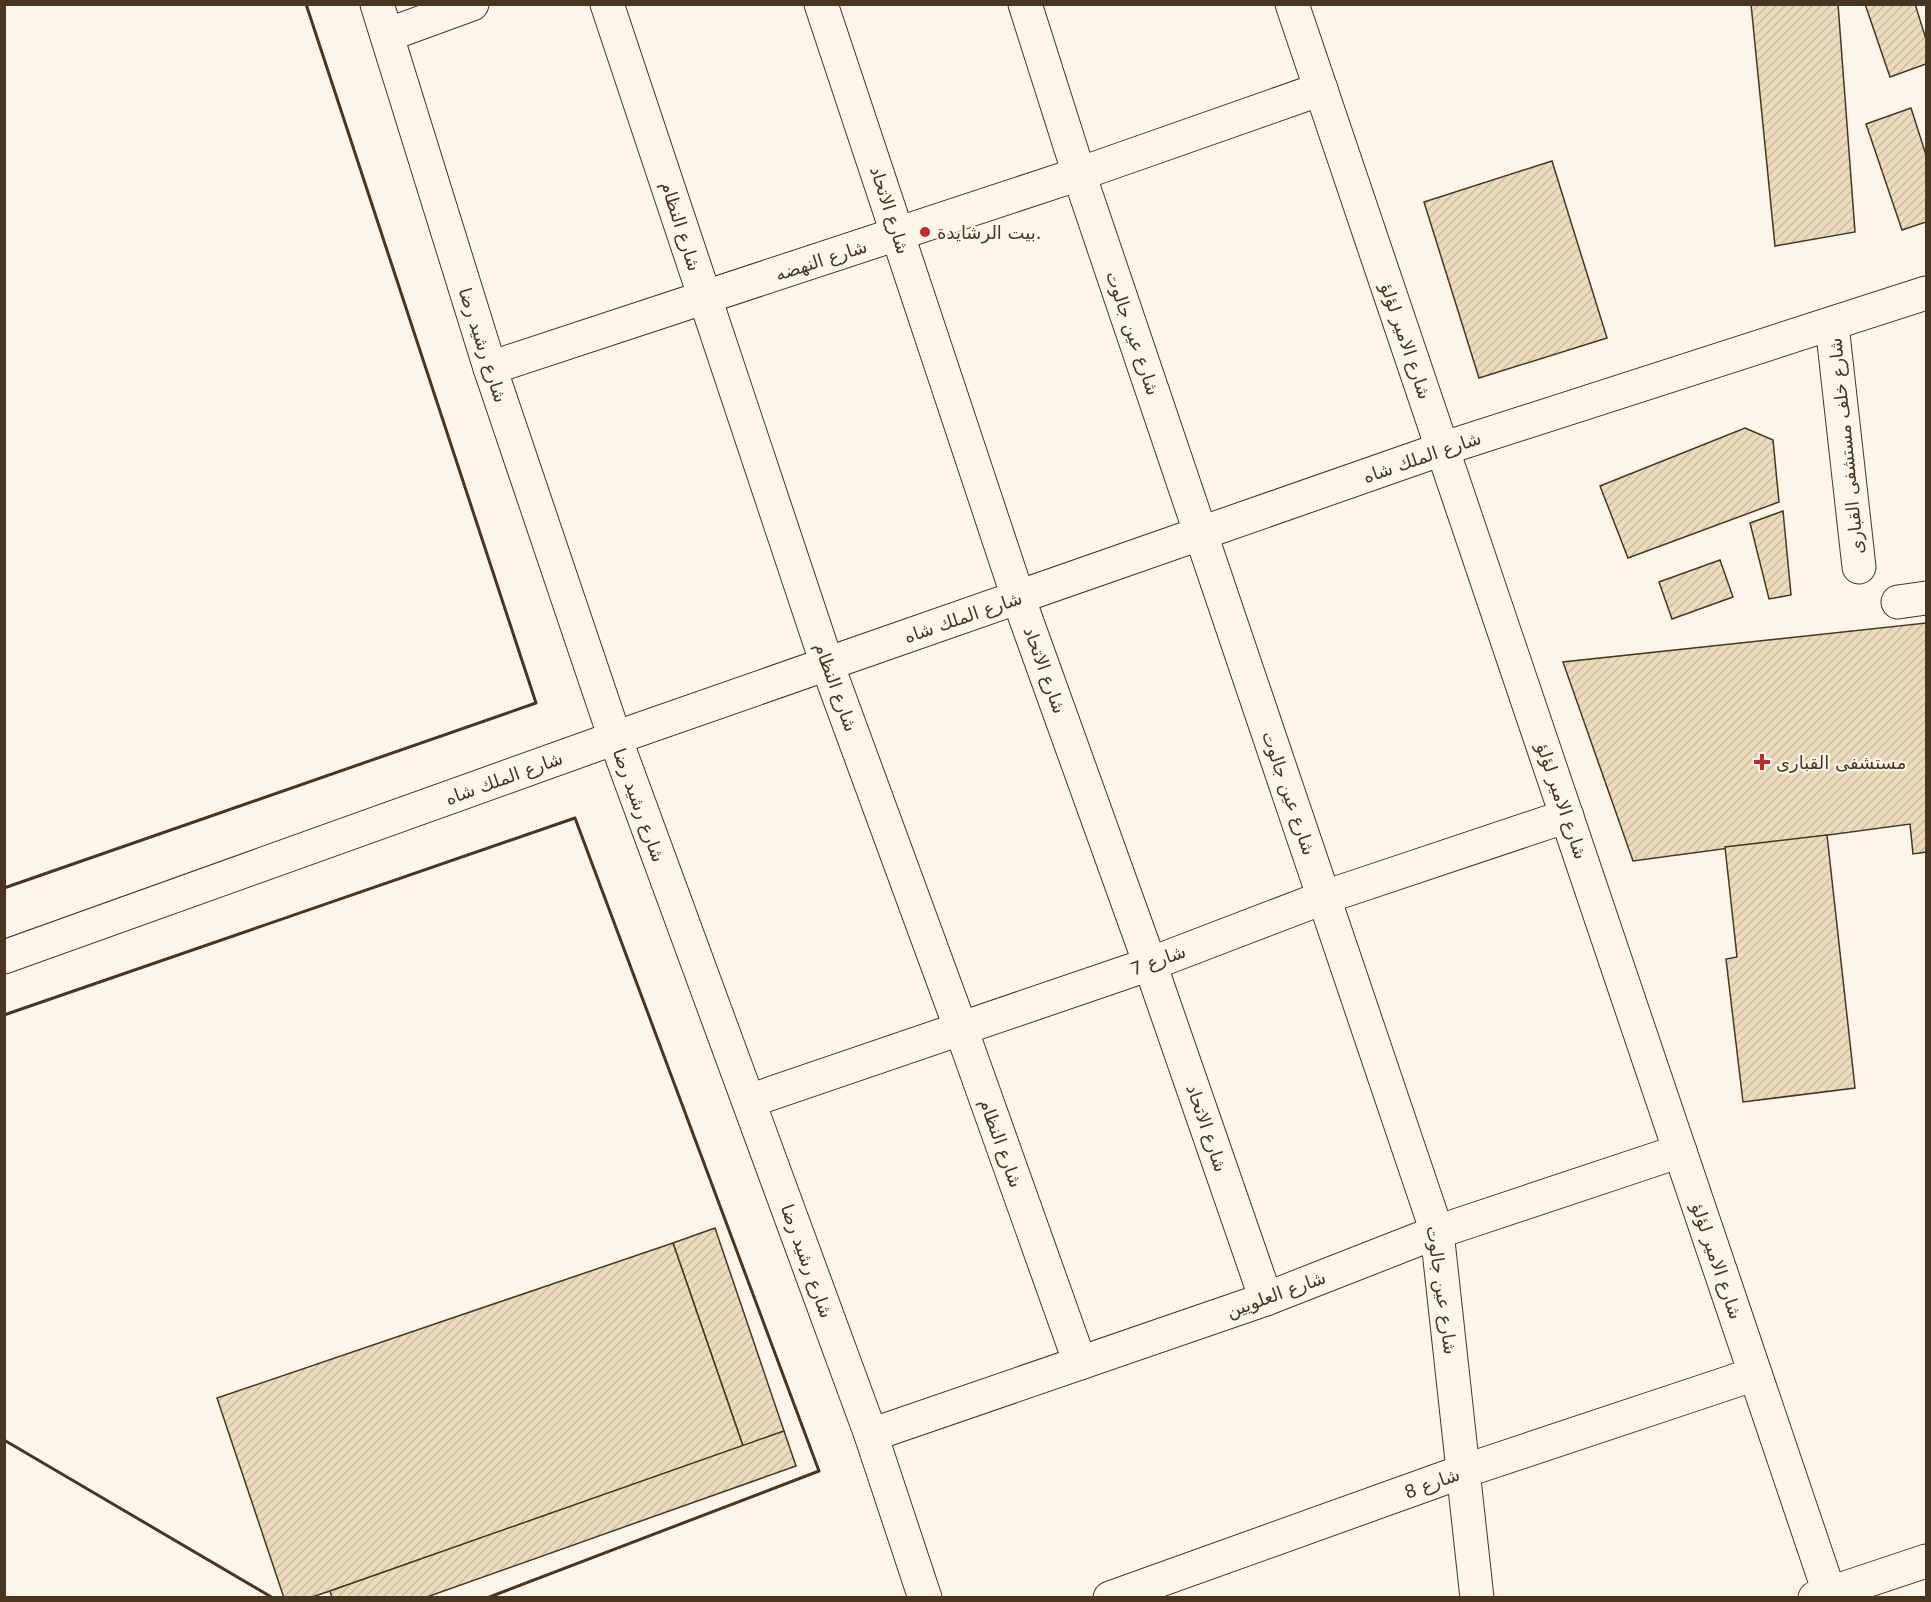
<svg xmlns="http://www.w3.org/2000/svg" width="1931" height="1602" font-family="'DejaVu Sans','Noto Naskh Arabic',sans-serif">
<style>
.building{fill:url(#building-hatch);stroke:#4a3520;stroke-width:1.5}
.lines{fill:none;stroke-linecap:round;stroke-linejoin:round}
.minor-casing{stroke:#4a3520;stroke-width:35}
.minor{stroke:#fbf6e9;stroke-width:33}
.wall{stroke:#4a3520;stroke-width:3}
.poi-dot{fill:#c62828;stroke:#fbf6e9;stroke-width:2}
.labels{text-anchor:middle;dominant-baseline:central;stroke-width:4.5;stroke-linejoin:round;paint-order:stroke}
.street-label{font-size:18px;fill:#4a3520;stroke:#fbf6e9}
.poi-label{font-size:18px;fill:#4a3520;stroke:#fbf6e9;text-anchor:start}
</style>
<defs>
<pattern id="building-hatch" width="6" height="6" patternUnits="userSpaceOnUse" patternTransform="scale(1.5)"><rect width="6" height="6" fill="#ecdcbc"/><path d="M-1 1l2-2M0 6l6-6M5 7l2-2" fill="none" stroke="#ccbda1"/></pattern>
</defs>
<rect width="100%" height="100%" fill="#fbf6e9"/>
<!-- building -->
<g class="building">
<polygon points="1751,4 1838,4 1855,232 1775,246"/>
<polygon points="1865,4 1915,4 1926,39 1926,64 1890,77"/>
<polygon points="1911,108 1926,155 1926,222 1902,230 1866,124"/>
<polygon points="1552,161 1607,338 1479,378 1424,202"/>
<polygon points="1745,428 1773,440 1779,502 1628,558 1600,486"/>
<polygon points="1783,511 1791,595 1769,599 1750,523"/>
<polygon points="1720,560 1733,597 1672,619 1659,582"/>
<polygon points="1926,623 1926,852 1913,854 1910,824 1633,861 1563,662"/>
<polygon points="1827,835 1855,1088 1743,1102 1726,959 1737,957 1725,847"/>
<polygon points="715,1228 784,1431 743,1446 673,1243"/>
<polygon points="673,1243 743,1446 330,1591 309,1598 284,1598 217,1398"/>
<polygon points="784,1431 796,1466 424,1598 332,1598 330,1591"/>
</g>
<g class="lines">
<defs>
<g id="minor">
<polyline points="377,4 490,368 615,738 871,1435 925,1598"/>
<polyline points="607,4 827,664 961,1029 1080,1363"/>
<polyline points="821,4 1018,597 1150,964 1266,1299"/>
<polyline points="1025,4 1079,174 1437,1232 1477,1598"/>
<polyline points="1292,4 1831,1598"/>
<polyline points="387,35 472,4"/>
<polyline points="1832,325 1859,567"/>
<polyline points="490,368 1079,174 1321,89"/>
<polyline points="1898,602 1926,598"/>
<polyline points="4,957 615,738 1442,449 1926,293"/>
<polyline points="749,1101 1150,964 1325,897 1567,816"/>
<polyline points="871,1435 1266,1299 1437,1232 1680,1151"/>
<polyline points="1110,1598 1464,1471 1755,1374"/>
<polyline points="1815,1598 1926,1561"/>
</g>
</defs>
<!-- minor casing -->
<use href="#minor" class="minor-casing"/>
<!-- minor -->
<use href="#minor" class="minor"/>
<!-- wall -->
<g class="wall">
<polyline points="4,888 536,703 306,4"/>
<polyline points="4,1015 575,818 819,1471 487,1598"/>
<polyline points="4,1440 273,1598"/>
</g>
</g>
<!-- markers -->
<g class="poi-dot">
<circle cx="925" cy="232" r="6"/>
<path d="M1759 753h6v6h6v6h-6v6h-6v-6h-6v-6h6z"/>
</g>
<g class="labels">
<!-- street labels -->
<g class="street-label">
<text transform="translate(890 210) rotate(72)">شارع الاتحاد</text>
<text transform="translate(681 226) rotate(72)">شارع النظام</text>
<text transform="translate(821 260) rotate(-18)">شارع النهضه</text>
<text transform="translate(1133 333) rotate(71)">شارع عين جالوت</text>
<text transform="translate(1406 341) rotate(71)">شارع الامير لؤلؤ</text>
<text transform="translate(483 345) rotate(72)">شارع رشيد رضا</text>
<text transform="translate(1846 446) rotate(-96)">شارع خلف مستشفى القبارى</text>
<text transform="translate(1422 457) rotate(-19)">شارع الملك شاه</text>
<text transform="translate(963 617) rotate(-19)">شارع الملك شاه</text>
<text transform="translate(1045 670) rotate(70)">شارع الاتحاد</text>
<text transform="translate(836 687) rotate(70)">شارع النظام</text>
<text transform="translate(504 778) rotate(-20)">شارع الملك شاه</text>
<text transform="translate(1289 793) rotate(71)">شارع عين جالوت</text>
<text transform="translate(1562 801) rotate(71)">شارع الامير لؤلؤ</text>
<text transform="translate(639 805) rotate(70)">شارع رشيد رضا</text>
<text transform="translate(1158 960) rotate(-20)">شارع 7</text>
<text transform="translate(1207 1128) rotate(71)">شارع الاتحاد</text>
<text transform="translate(1001 1143) rotate(70)">شارع النظام</text>
<text transform="translate(807 1261) rotate(70)">شارع رشيد رضا</text>
<text transform="translate(1717 1261) rotate(71)">شارع الامير لؤلؤ</text>
<text transform="translate(1442 1290) rotate(82)">شارع عين جالوت</text>
<text transform="translate(1276 1294) rotate(-20)">شارع العلويين</text>
<text transform="translate(1432 1483) rotate(-20)">شارع 8</text>
</g>
<!-- poi labels -->
<g class="poi-label">
<text x="937" y="232">بيت الرشايدة.</text>
<text x="1776" y="762">مستشفى القبارى</text>
</g>
</g>
<!-- border -->
<rect width="1931" height="1602" fill="none" stroke="#4a3520" stroke-width="12"/>
</svg>
